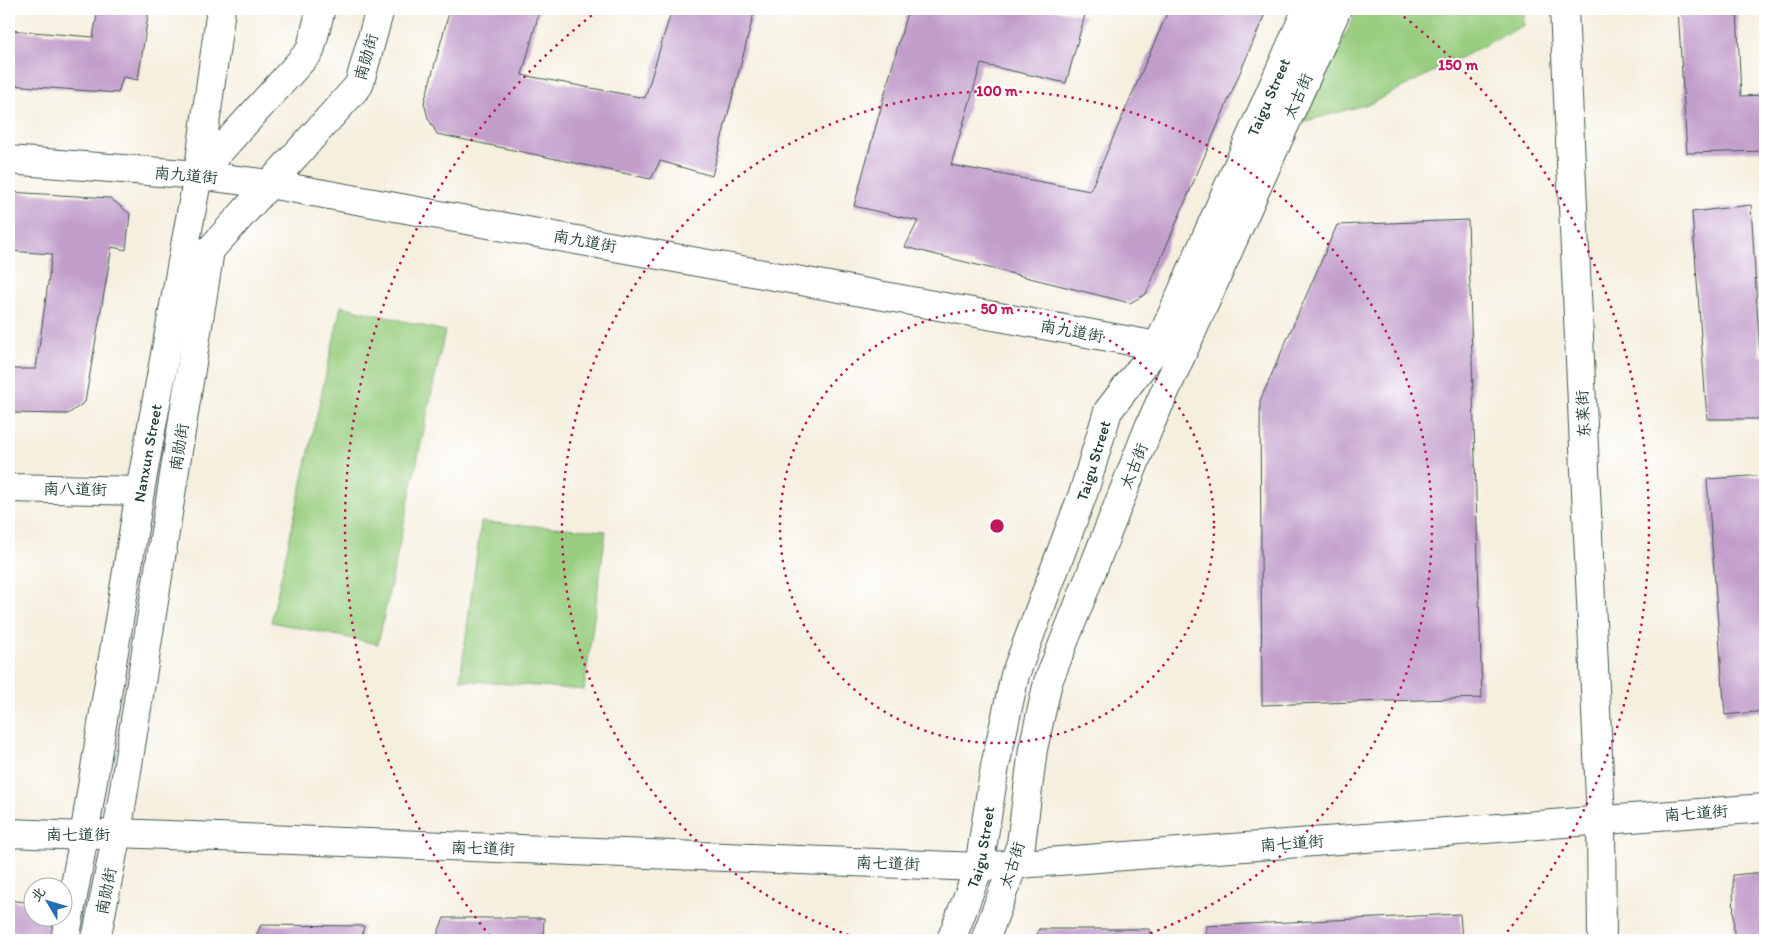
<svg xmlns="http://www.w3.org/2000/svg" width="1774" height="949" font-family="Itim,'LXGW WenKai TC',sans-serif">
<style>
.green{fill:#99ce80;stroke:#5c865a}
.building{fill:#c19dca}
.lines{fill:none;stroke-linecap:round;stroke-linejoin:round}
.secondary-casing{stroke:#3f584e;stroke-width:30}
.secondary{stroke:#fff;stroke-width:28}
.ring{fill:none;stroke:#c2185b;stroke-width:2.5;stroke-dasharray:2.5 5}
.labels{text-anchor:middle;dominant-baseline:central;stroke-width:4;stroke-linejoin:round;paint-order:stroke}
.street-label{font-size:16px;fill:#1f3d34;stroke:#fff}
.centre{fill:#c2185b;stroke:#fff;stroke-width:2.5}
.ring-label{font-size:15px;text-anchor:middle;font-weight:bold;fill:#c2185b;stroke:#fff;stroke-width:4;stroke-linejoin:round;paint-order:stroke}
</style>
<rect width="100%" height="100%" fill="#fff"/>
<filter id="ink" filterUnits="userSpaceOnUse"><feTurbulence type="fractalNoise" baseFrequency=".02" numOctaves="2"/><feDisplacementMap in="SourceGraphic" scale="10" xChannelSelector="R" yChannelSelector="G"/><feConvolveMatrix kernelMatrix="1 2 1 2 8 2 1 2 1" color-interpolation-filters="sRGB"/></filter>
<filter id="wash" filterUnits="userSpaceOnUse"><feTurbulence type="fractalNoise" baseFrequency=".0096" numOctaves="4" result="noise"/><feDisplacementMap in="SourceGraphic" scale="20" xChannelSelector="R" yChannelSelector="G"/><feGaussianBlur stdDeviation="1.12" result="paint"/><feColorMatrix in="noise" values="0 0 0 0 0 0 0 0 0 0 0 0 0 0 0 0 0 1.4 0 .05"/><feComposite in="paint" operator="in"/></filter>
<g filter="url(#wash)">
<rect width="100%" height="100%" fill="#f5efde"/>
<!-- green -->
<g class="green">
<polygon points="1358,9 1524,9 1524,25 1372,103 1303,122"/>
<polygon points="341,306 445,331 378,644 271,622"/>
<polygon points="481,522 606,531 584,690 460,680"/>
</g>
<g id="blocks">
<!-- building -->
<g class="building">
<polygon points="98,9 149,9 138,80 123,77 118,93 9,85 9,30 93,37"/>
<polygon points="450,9 540,9 522,75 645,98 672,9 755,9 712,176 660,161 651,179 437,134 428,118 424,103"/>
<polygon points="908,9 1048,9 1085,15 1066,83 981,64 951,165 1090,191 1169,9 1267,9 1146,294 1130,303 905,247 918,221 854,206"/>
<polygon points="1678,9 1737,9 1741,96 1765,95 1765,151 1687,153"/>
<polygon points="9,192 110,198 130,214 126,250 112,247 85,402 68,414 9,413 9,369 36,369 52,254 9,251"/>
<polygon points="1751,205 1760,356 1765,356 1765,419 1707,419 1692,212"/>
<polygon points="1468,220 1482,698 1262,705 1260,401 1337,225"/>
<polygon points="1765,475 1765,711 1725,715 1707,479"/>
<polygon points="1765,872 1765,940 1734,940 1733,875"/>
<polygon points="9,900 32,903 32,916 56,916 52,940 9,940"/>
<polygon points="1460,914 1462,940 1206,940 1206,926"/>
<polygon points="444,918 544,918 543,940 435,940"/>
<polygon points="261,925 364,926 361,940 254,940"/>
<polygon points="1039,929 1150,929 1149,940 1035,940"/>
</g>
</g>
</g>
<g filter="url(#ink)">
<use href="#blocks" fill-opacity="0" stroke="#3f584e" stroke-width="1"/>
<g class="lines">
<defs>
<g id="secondary">
<polyline points="1564,9 1601,820 1602,940"/>
<polyline points="9,160 198,175 269,184 1158,346"/>
<polyline points="198,175 221,9"/>
<polyline points="9,488 140,491"/>
<polyline points="9,833 84,836 117,833 979,867 1765,808"/>
<path id="s1" d="M65,940l19,-104 56,-345 58,-316 112,-124 11,-42"/>
<polyline points="96,940 117,833 210,250 359,85 380,9"/>
<path id="s2" d="M951,940l28,-73 16,-101 20,-91 69,-184 24,-80 50,-65 149,-337"/>
<polyline points="985,940 1021,844 1033,749 1048,682 1149,427 1337,9"/>
</g>
</defs>
<!-- secondary casing -->
<use href="#secondary" class="secondary-casing"/>
<!-- secondary -->
<use href="#secondary" class="secondary"/>
</g>
</g>
<!-- distance rings -->
<g class="ring">
<circle cx="997" cy="526" r="217"/>
<path d="M863 940A435 435 0 1 1 1131 940"/>
<path d="M490 936A652 652 0 0 1 596 12M1398 12A652 652 0 0 1 1504 936"/>
</g>
<g class="labels">
<!-- street labels -->
<g class="street-label">
<text transform="translate(366 57) rotate(-74)">南勋街</text>
<text transform="translate(1298 96) rotate(-66)">太古街</text>
<text stroke="none"><textPath href="#s2" startOffset="908">Taigu Street</textPath></text>
<text transform="translate(186 175) rotate(5)">南九道街</text>
<text transform="translate(585 241) rotate(10)">南九道街</text>
<text transform="translate(1072 331) rotate(10)">南九道街</text>
<text transform="translate(1583 414) rotate(-93)">东莱街</text>
<text transform="translate(179 447) rotate(-81)">南勋街</text>
<text stroke="none"><textPath href="#s1" startOffset="494">Nanxun Street</textPath></text>
<text stroke="none"><textPath href="#s2" startOffset="502">Taigu Street</textPath></text>
<text transform="translate(1134 466) rotate(-68)">太古街</text>
<text transform="translate(75 489) rotate(1)">南八道街</text>
<text transform="translate(1696 813) rotate(-4)">南七道街</text>
<text x="78" y="834">南七道街</text>
<text transform="translate(1292 843) rotate(-4)">南七道街</text>
<text transform="translate(483 848) rotate(2)">南七道街</text>
<text stroke="none"><textPath href="#s2" startOffset="98">Taigu Street</textPath></text>
<text transform="translate(888 863) rotate(2)">南七道街</text>
<text transform="translate(1012 865) rotate(-72)">太古街</text>
<text transform="translate(106 891) rotate(-79)">南勋街</text>
</g>
</g>
<circle cx="997" cy="526" r="8" class="centre"/>
<g class="ring-label">
<text x="1458" y="70">150 m</text>
<text x="997" y="96">100 m</text>
<text x="997" y="314">50 m</text>
</g>
<!-- margin -->
<rect width="1774" height="949" fill="none" stroke="#fff" stroke-width="30"/>
<!-- north arrow -->
<g transform="translate(48 902) rotate(308)"><circle r="24" fill="#ffffff" stroke="#a5b1ae"/>
<path d="M0-4L9 19L0 12L-9 19Z" fill="#1f6fb2"/>
<text y="-8" font-size="14" font-weight="bold" text-anchor="middle" fill="#1f3d34">北</text>
</g>
</svg>
